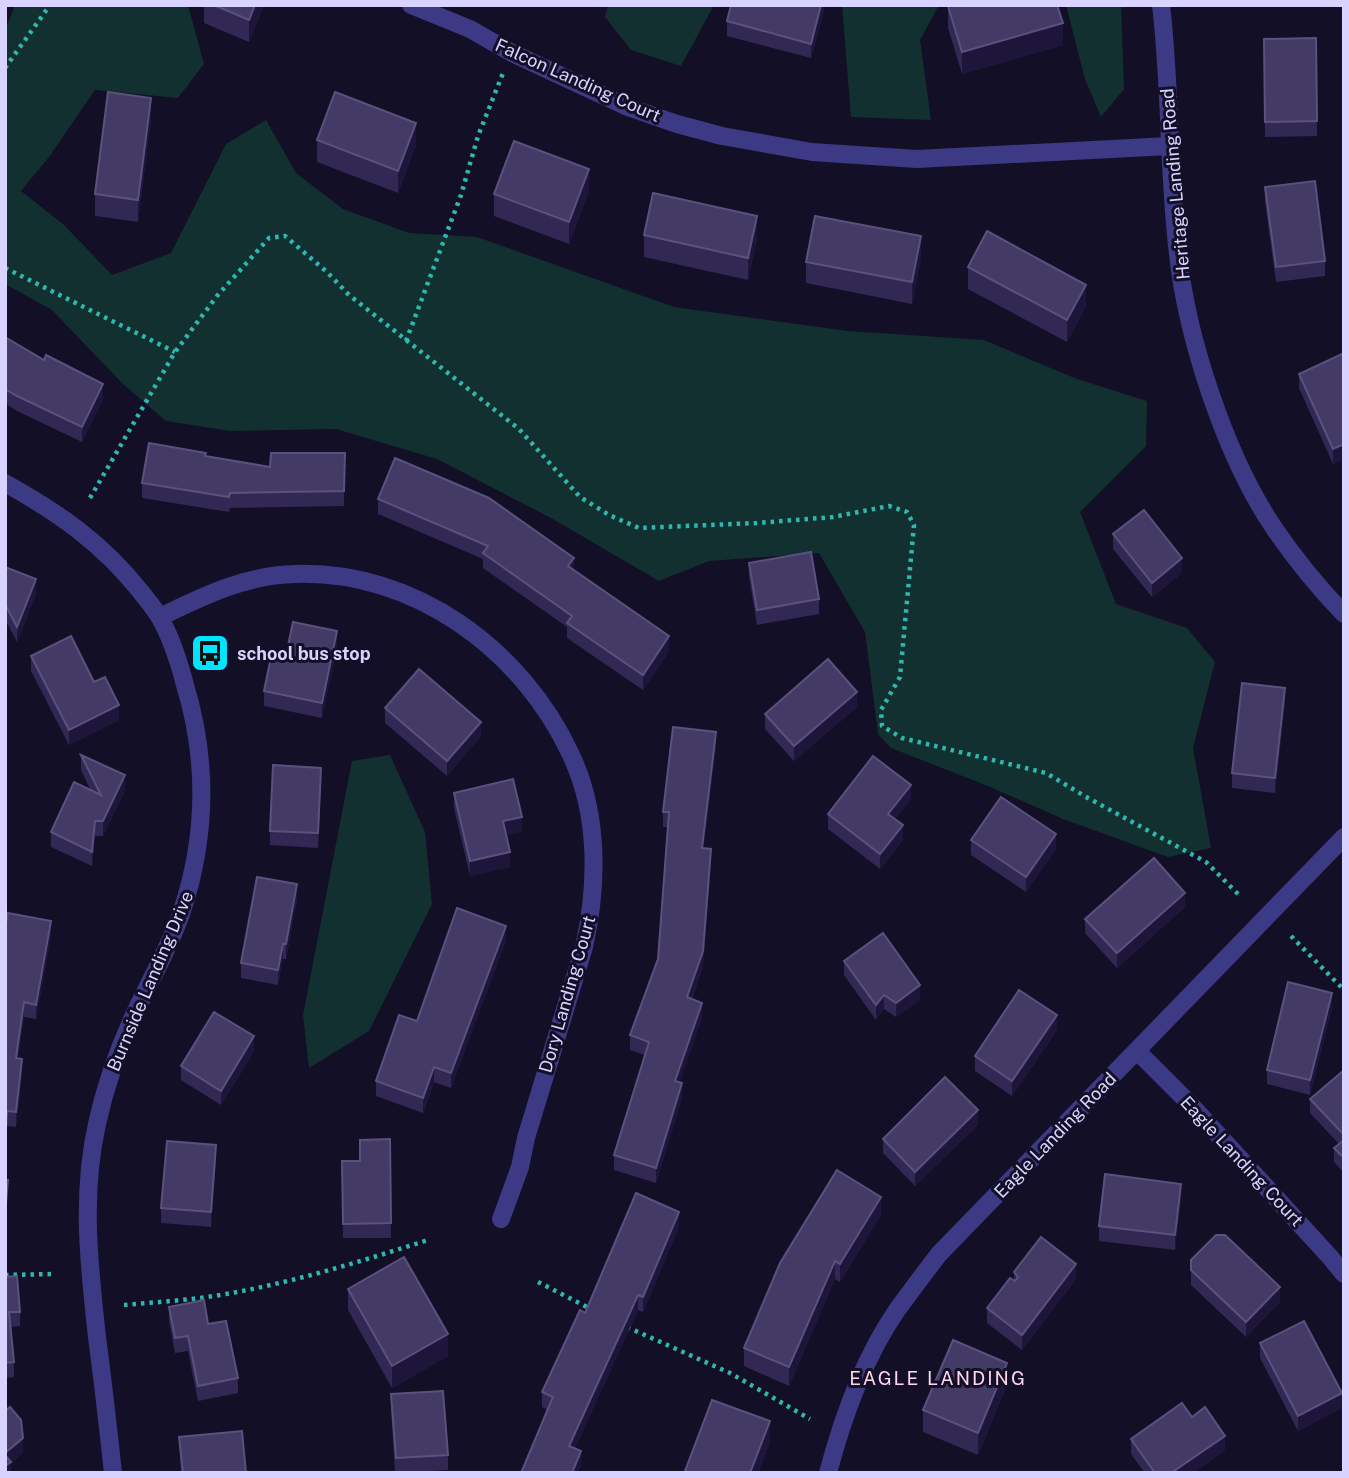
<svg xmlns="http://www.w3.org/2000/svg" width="1349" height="1478" font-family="'Public Sans',sans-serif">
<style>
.green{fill:#12302f}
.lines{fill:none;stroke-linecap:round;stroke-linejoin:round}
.path{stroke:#2fb8b0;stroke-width:4.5;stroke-dasharray:3.5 5;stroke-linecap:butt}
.minor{stroke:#3d3a85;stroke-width:18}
.wall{fill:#312854}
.shaded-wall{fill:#1d163a}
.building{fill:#433a66;stroke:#5a527e;stroke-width:2}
.labels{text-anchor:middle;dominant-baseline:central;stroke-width:6;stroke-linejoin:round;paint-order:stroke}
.street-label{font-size:18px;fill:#d9d4ff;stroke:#130f26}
.poi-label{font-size:18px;font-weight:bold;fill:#d9d4ff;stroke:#130f26;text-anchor:start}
.neighbourhood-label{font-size:19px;letter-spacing:2px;fill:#ffd6f0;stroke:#130f26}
</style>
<rect width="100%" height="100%" fill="#130f26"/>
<!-- green -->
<g class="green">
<polygon points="15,5 188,5 204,64 178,98 95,90 49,157 21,191 64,225 112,275 171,253 226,144 266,120 296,173 343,209 409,233 477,237 674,307 848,331 984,340 1077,379 1147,401 1146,446 1080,512 1116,604 1187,628 1215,662 1193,748 1211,848 1168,857 1063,819 988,786 891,748 878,734 865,632 819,553 709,561 659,581 551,518 437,459 336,429 230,431 166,421 123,384 52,310 5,284 5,31"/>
<polygon points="608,5 714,5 681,66 631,50 605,17"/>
<polygon points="842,5 939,5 920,40 931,120 851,117"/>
<polygon points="1066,5 1121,5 1124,89 1101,117 1085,79"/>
<polygon points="390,755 425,832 432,904 369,1031 309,1068 303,1015 352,761"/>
</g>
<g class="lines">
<!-- path -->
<g class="path">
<polyline points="5,68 50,5"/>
<polyline points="5,268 175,352"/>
<polyline points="406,341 461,195 478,136 503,73"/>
<polyline points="90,498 175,352 217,296 269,238 285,236 327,272 349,295 519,429 580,497 609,515 639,528 757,523 833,517 889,506 907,512 914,525 900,677 881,710 882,726 902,738 1046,773 1088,798 1206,862 1240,896"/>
<polyline points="1291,936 1344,990"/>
<polyline points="5,1275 56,1274"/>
<polyline points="538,1282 591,1309"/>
<path d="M124,1305c34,-3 68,-5 102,-11 69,-12 136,-33 202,-54"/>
<polyline points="627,1327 730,1373 810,1419"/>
</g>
<!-- minor -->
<g class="minor">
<polyline points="411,5 470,29 512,53 628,107 677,124 722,136 812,152 917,159 1169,146"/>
<path d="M1161,5c10,83 7,167 17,249 9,85 48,203 96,274 21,31 44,59 70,86"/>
<path d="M5,483c54,30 97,60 136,109 6,8 14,17 19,26 12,21 19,44 25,67 23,76 22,150 -3,226 -12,36 -32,69 -48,104 -16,35 -29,72 -37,109 -16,71 -8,141 0,213 6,45 11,90 16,136"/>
<path d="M160,617c43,-21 86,-42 135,-43 119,-4 227,75 276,181 28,59 27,130 13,192l-58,191 -6,29 -19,52"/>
<polyline points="1137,1051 1190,1104 1330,1257 1344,1274"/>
<path d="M828,1473c15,-57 36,-115 69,-163 14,-19 28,-38 42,-56l405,-417"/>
</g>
</g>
<!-- wall -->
<g class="wall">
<polygon points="204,5 264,5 249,42 204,23"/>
<polygon points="824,5 824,10 811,58 727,36 727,21"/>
<polygon points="948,6 1063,45 962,74 948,28"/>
<polygon points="1316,38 1317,136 1265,137 1264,39"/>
<polygon points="151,120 138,222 95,216 95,194"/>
<polygon points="317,140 416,145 398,193 317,162"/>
<polygon points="1265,187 1325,261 1325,276 1276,282 1265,202"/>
<polygon points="589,191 569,244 494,216 494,194"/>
<polygon points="644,235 757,238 748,280 644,257"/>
<polygon points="921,258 912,304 806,283 806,262"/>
<polygon points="968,267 1086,306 1067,342 968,289"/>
<polygon points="5,337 103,399 82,442 17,411 5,403"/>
<polygon points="1344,353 1344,459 1333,464 1299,388 1299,374"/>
<polygon points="345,453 344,506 230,508 229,512 142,498 142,483 206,456 270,467"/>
<polygon points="378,499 574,571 669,651 643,690 567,638 567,627 483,568 483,559 378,514"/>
<polygon points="1113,534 1182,573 1152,597 1113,549"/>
<polygon points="749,563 819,599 819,614 757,625 749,577"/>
<polygon points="5,567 36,594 17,642 5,619"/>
<polygon points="337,646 322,718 264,706 264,691 285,660"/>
<polygon points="31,656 119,720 69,745 31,671"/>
<polygon points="1285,703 1275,793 1232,788 1232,773"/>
<polygon points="857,707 794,761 765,729 765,714"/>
<polygon points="385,708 481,736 447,776 385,723"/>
<polygon points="716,747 703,848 711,863 703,965 692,999 702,1018 679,1082 682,1098 656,1183 614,1170 614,1155 645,1055 630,1050 630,1035 658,959 668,827 663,827 663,812"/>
<polygon points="81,755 125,790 103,836 95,836 92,866 51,847 51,832 91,791 81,770"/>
<polygon points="321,783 318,848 270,845 270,831"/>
<polygon points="454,793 522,832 506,835 510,867 470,876 454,808"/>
<polygon points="911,799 895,819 903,840 880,869 828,829 828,814"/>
<polygon points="971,840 1056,849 1026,892 971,855"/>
<polygon points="297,899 286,959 283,959 278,985 241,978 241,963"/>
<polygon points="1185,907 1117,968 1085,933 1085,919"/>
<polygon points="5,928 51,936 36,1019 24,1017 18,1058 22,1073 16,1127 7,1126"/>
<polygon points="506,940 451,1088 434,1082 423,1113 376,1096 376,1081 417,1021"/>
<polygon points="844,961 920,1000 896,1017 884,1009 876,1020 844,975"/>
<polygon points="1332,1007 1310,1095 1267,1084 1267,1070"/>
<polygon points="1057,1030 1012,1096 975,1071 975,1056"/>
<polygon points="254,1051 221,1105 181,1080 181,1066"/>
<polygon points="1344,1071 1344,1173 1334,1162 1334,1148 1339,1144 1310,1113 1310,1099"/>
<polygon points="978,1125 915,1186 883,1153 883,1139"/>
<polygon points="390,1139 391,1238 343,1238 342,1161 360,1161"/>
<polygon points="216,1160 211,1227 161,1223 161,1208"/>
<polygon points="1181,1199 1175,1250 1099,1241 1099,1226"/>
<polygon points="881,1215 840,1282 835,1279 789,1386 744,1366 744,1348"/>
<polygon points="679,1227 643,1312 638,1310 575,1448 581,1466 548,1410 542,1407 542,1392"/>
<polygon points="1191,1260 1280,1302 1246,1337 1191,1285"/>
<polygon points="1014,1272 1076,1279 1022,1350 987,1323 987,1308 1014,1281"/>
<polygon points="5,1277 20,1312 20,1326 10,1327 14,1362 14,1377 5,1378"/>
<polygon points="348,1289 448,1356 392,1388 348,1310"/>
<polygon points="169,1307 208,1324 238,1378 238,1393 198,1401 188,1351 175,1353 169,1321"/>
<polygon points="1260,1343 1342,1408 1298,1431 1260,1358"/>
<polygon points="1007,1385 978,1455 923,1432 923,1410"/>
<polygon points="391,1394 448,1455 448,1470 395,1473 391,1409"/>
<polygon points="1192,1417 1225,1450 1193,1473 1145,1473 1131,1454 1131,1439"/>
<polygon points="179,1437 246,1473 181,1473"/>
</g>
<!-- shaded-wall -->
<g class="shaded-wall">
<polygon points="255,5 264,5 249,42 249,20"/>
<polygon points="821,5 824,5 824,10 811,58 811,44"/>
<polygon points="1063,23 1063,45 962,74 962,52"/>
<polygon points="151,98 151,120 138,222 138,200"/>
<polygon points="416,123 416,145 398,193 398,171"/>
<polygon points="589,169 589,191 569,244 569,222"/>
<polygon points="757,216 757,238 748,280 748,258"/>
<polygon points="921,236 921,258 912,304 912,282"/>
<polygon points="1086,285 1086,306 1067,342 1067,320"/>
<polygon points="103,384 103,399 82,442 82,427"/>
<polygon points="1344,444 1344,459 1333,464 1333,449"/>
<polygon points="574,558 574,573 568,566"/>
<polygon points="1182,558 1182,573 1152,597 1152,583"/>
<polygon points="36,579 36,594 17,642 17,627"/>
<polygon points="337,631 337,646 322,718 322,703"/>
<polygon points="669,636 669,651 643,690 643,675"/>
<polygon points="1285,688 1285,703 1275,793 1275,778"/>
<polygon points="857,692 857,707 794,761 794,746"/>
<polygon points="119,705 119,720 69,745 69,730"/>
<polygon points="481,722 481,736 447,776 447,761"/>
<polygon points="716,732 716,747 702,863 702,848"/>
<polygon points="125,775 125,790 103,836 103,821"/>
<polygon points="911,785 911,799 888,829 888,814"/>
<polygon points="522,817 522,832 503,836 503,821"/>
<polygon points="95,821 95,836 92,866 92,852"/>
<polygon points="903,825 903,840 880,869 880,854"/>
<polygon points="1056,834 1056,849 1026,892 1026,877"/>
<polygon points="711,849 711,863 703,965 687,1012 687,997"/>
<polygon points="510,852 510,867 470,876 470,861"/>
<polygon points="297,884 297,899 286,959 286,944"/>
<polygon points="1185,893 1185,907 1117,968 1117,953"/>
<polygon points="51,921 51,936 36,1019 36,1005"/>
<polygon points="506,926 506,940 451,1088 451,1073"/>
<polygon points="283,944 283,959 278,985 278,970"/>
<polygon points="920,985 920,1000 896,1017 896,1003"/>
<polygon points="1332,993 1332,1007 1310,1095 1310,1080"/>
<polygon points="884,995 884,1009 876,1020 876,1005"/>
<polygon points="24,1002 24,1017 16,1073 16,1058"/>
<polygon points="702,1003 702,1018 675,1096 675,1081"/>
<polygon points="1057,1015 1057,1030 1012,1096 1012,1081"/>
<polygon points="254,1036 254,1051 221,1105 221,1091"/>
<polygon points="22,1059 22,1073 16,1127 16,1112"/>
<polygon points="434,1067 434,1082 423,1113 423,1098"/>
<polygon points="682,1083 682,1098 656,1183 656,1168"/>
<polygon points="978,1110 978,1125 915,1186 915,1172"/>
<polygon points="216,1145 216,1160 211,1227 211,1212"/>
<polygon points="8,1180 8,1195 5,1229 5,1214"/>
<polygon points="1181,1184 1181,1199 1175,1250 1175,1235"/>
<polygon points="881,1197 881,1215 840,1282 840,1264"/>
<polygon points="679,1212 679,1227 643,1312 643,1297"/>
<polygon points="835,1261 835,1279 789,1386 789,1367"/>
<polygon points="1076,1264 1076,1279 1022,1350 1022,1335"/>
<polygon points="1280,1287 1280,1302 1246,1337 1246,1322"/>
<polygon points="638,1295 638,1310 569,1461 569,1446"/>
<polygon points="448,1334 448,1356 392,1388 392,1366"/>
<polygon points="1007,1363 1007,1385 978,1455 978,1433"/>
<polygon points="1342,1393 1342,1408 1298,1431 1298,1416"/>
<polygon points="770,1421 770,1443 759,1473 750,1473"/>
<polygon points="1225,1436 1225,1450 1193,1473 1171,1473"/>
<polygon points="23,1438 23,1453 11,1464 11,1473 5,1473 5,1453"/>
<polygon points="581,1451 581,1466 578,1473 572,1473"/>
</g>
<!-- building -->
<g class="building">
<polygon points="214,5 255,5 249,20"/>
<polygon points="731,5 821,5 811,44 727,21"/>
<polygon points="950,5 1057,5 1063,23 962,52 948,6"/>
<polygon points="1316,38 1317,121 1265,122 1264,39"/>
<polygon points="108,92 151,98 138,200 95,194"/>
<polygon points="335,92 416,123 398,171 317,140"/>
<polygon points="514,141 589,169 569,222 494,194"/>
<polygon points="1315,181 1325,261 1276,267 1265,187"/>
<polygon points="653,193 757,216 748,258 644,235"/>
<polygon points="815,216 921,236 912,282 806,262"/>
<polygon points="987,231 1086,285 1067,320 968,267"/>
<polygon points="5,337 44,360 46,355 103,384 82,427 17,396 5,389"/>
<polygon points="1344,353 1344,444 1333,449 1299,374"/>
<polygon points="149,443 206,453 205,456 270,467 271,453 345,453 344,491 230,493 229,497 142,483"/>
<polygon points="395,458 489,498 574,558 568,566 669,636 643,675 567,623 572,616 483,553 488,546 378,499"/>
<polygon points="1144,510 1182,558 1152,583 1113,534"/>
<polygon points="811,552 819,599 757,610 749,563"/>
<polygon points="5,567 36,579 17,627 5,604"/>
<polygon points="293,622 337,631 322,703 264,691 271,657 285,660"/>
<polygon points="71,636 94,682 105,677 119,705 69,730 31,656"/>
<polygon points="828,659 857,692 794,746 765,714"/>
<polygon points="419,669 481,722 447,761 385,708"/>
<polygon points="1242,683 1285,688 1275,778 1232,773"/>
<polygon points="673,727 716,732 702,848 711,849 703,951 687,997 702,1003 675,1081 682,1083 656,1168 614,1155 649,1042 630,1035 658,959 669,812 663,812"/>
<polygon points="81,755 125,775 103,821 95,821 92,852 51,832 74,782 101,795"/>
<polygon points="873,756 911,785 888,814 903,825 880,854 828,814"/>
<polygon points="273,765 321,768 318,833 270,831"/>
<polygon points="513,779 522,817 503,821 510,852 470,861 454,793"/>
<polygon points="1001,797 1056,834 1026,877 971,840"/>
<polygon points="1154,858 1185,893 1117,953 1085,919"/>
<polygon points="257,877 297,884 286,944 283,944 278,970 241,963"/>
<polygon points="457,908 506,926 451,1073 434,1067 423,1098 376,1081 399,1015 417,1021"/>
<polygon points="8,913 51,921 36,1005 24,1002 16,1058 22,1059 16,1112 7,1111 5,1145 5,928"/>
<polygon points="883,933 920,985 896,1003 884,995 876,1005 844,961"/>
<polygon points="1288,982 1332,993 1310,1080 1267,1070"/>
<polygon points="1019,990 1057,1015 1012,1081 975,1056"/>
<polygon points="214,1012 254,1036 221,1091 181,1066"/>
<polygon points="1343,1071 1344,1071 1344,1135 1310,1099"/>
<polygon points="945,1077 978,1110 915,1172 883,1139"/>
<polygon points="390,1139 391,1223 343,1224 342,1161 360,1161 360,1140"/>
<polygon points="1344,1140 1344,1158 1334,1148"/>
<polygon points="167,1141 216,1145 211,1212 161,1208"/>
<polygon points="837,1170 881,1197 840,1264 835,1261 789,1367 744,1348 780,1263"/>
<polygon points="1105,1174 1181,1184 1175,1235 1099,1226"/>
<polygon points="5,1180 8,1180 5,1214"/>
<polygon points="636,1193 679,1212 643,1297 638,1295 569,1446 581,1451 572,1473 521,1473 553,1397 542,1392 580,1310 585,1313"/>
<polygon points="1216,1235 1225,1235 1280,1287 1246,1322 1191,1270 1191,1260"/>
<polygon points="1041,1237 1076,1264 1022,1335 987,1308 1010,1278 1015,1281 1018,1277 1014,1272"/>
<polygon points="404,1257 448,1334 392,1366 348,1289"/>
<polygon points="17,1276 20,1312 9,1312 14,1362 5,1363 5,1277"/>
<polygon points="204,1300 208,1324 226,1321 238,1378 198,1386 188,1336 175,1338 169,1307"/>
<polygon points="1304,1321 1342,1393 1298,1416 1260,1343"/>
<polygon points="953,1340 1007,1363 978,1433 923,1410"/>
<polygon points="443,1391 448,1455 396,1458 391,1394"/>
<polygon points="712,1400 770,1421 750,1473 689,1473 685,1471"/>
<polygon points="1182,1403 1192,1417 1205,1407 1225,1436 1171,1473 1155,1473 1131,1439"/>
<polygon points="10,1407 21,1420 23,1438 5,1453 5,1411"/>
<polygon points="242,1431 246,1473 183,1473 179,1437"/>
<polygon points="5,1455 11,1462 5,1466"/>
</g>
<!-- icons -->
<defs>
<symbol id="bus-square" viewBox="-11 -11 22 22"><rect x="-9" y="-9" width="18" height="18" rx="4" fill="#00e5ff" stroke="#130f26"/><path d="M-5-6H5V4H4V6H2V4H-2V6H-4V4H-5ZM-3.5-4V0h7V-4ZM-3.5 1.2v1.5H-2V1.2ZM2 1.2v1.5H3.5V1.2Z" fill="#111"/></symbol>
</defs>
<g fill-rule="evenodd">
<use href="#bus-square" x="188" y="631" width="44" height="44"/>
</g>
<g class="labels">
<!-- street labels -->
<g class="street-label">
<text transform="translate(578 80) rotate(24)">Falcon Landing Court</text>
<text transform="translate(1175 184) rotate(-95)">Heritage Landing Road</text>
<text transform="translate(150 981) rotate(-67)">Burnside Landing Drive</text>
<text transform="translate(567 994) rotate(-74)">Dory Landing Court</text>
<text transform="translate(1055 1135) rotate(-46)">Eagle Landing Road</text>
<text transform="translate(1242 1161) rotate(47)">Eagle Landing Court</text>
</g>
<!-- poi labels -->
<g class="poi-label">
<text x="237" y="653">school bus stop</text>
</g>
<!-- neighbourhood labels -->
<g class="neighbourhood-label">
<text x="938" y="1378">EAGLE LANDING</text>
</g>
</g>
<!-- border -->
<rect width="1349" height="1478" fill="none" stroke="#d9d4ff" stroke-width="14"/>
</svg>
